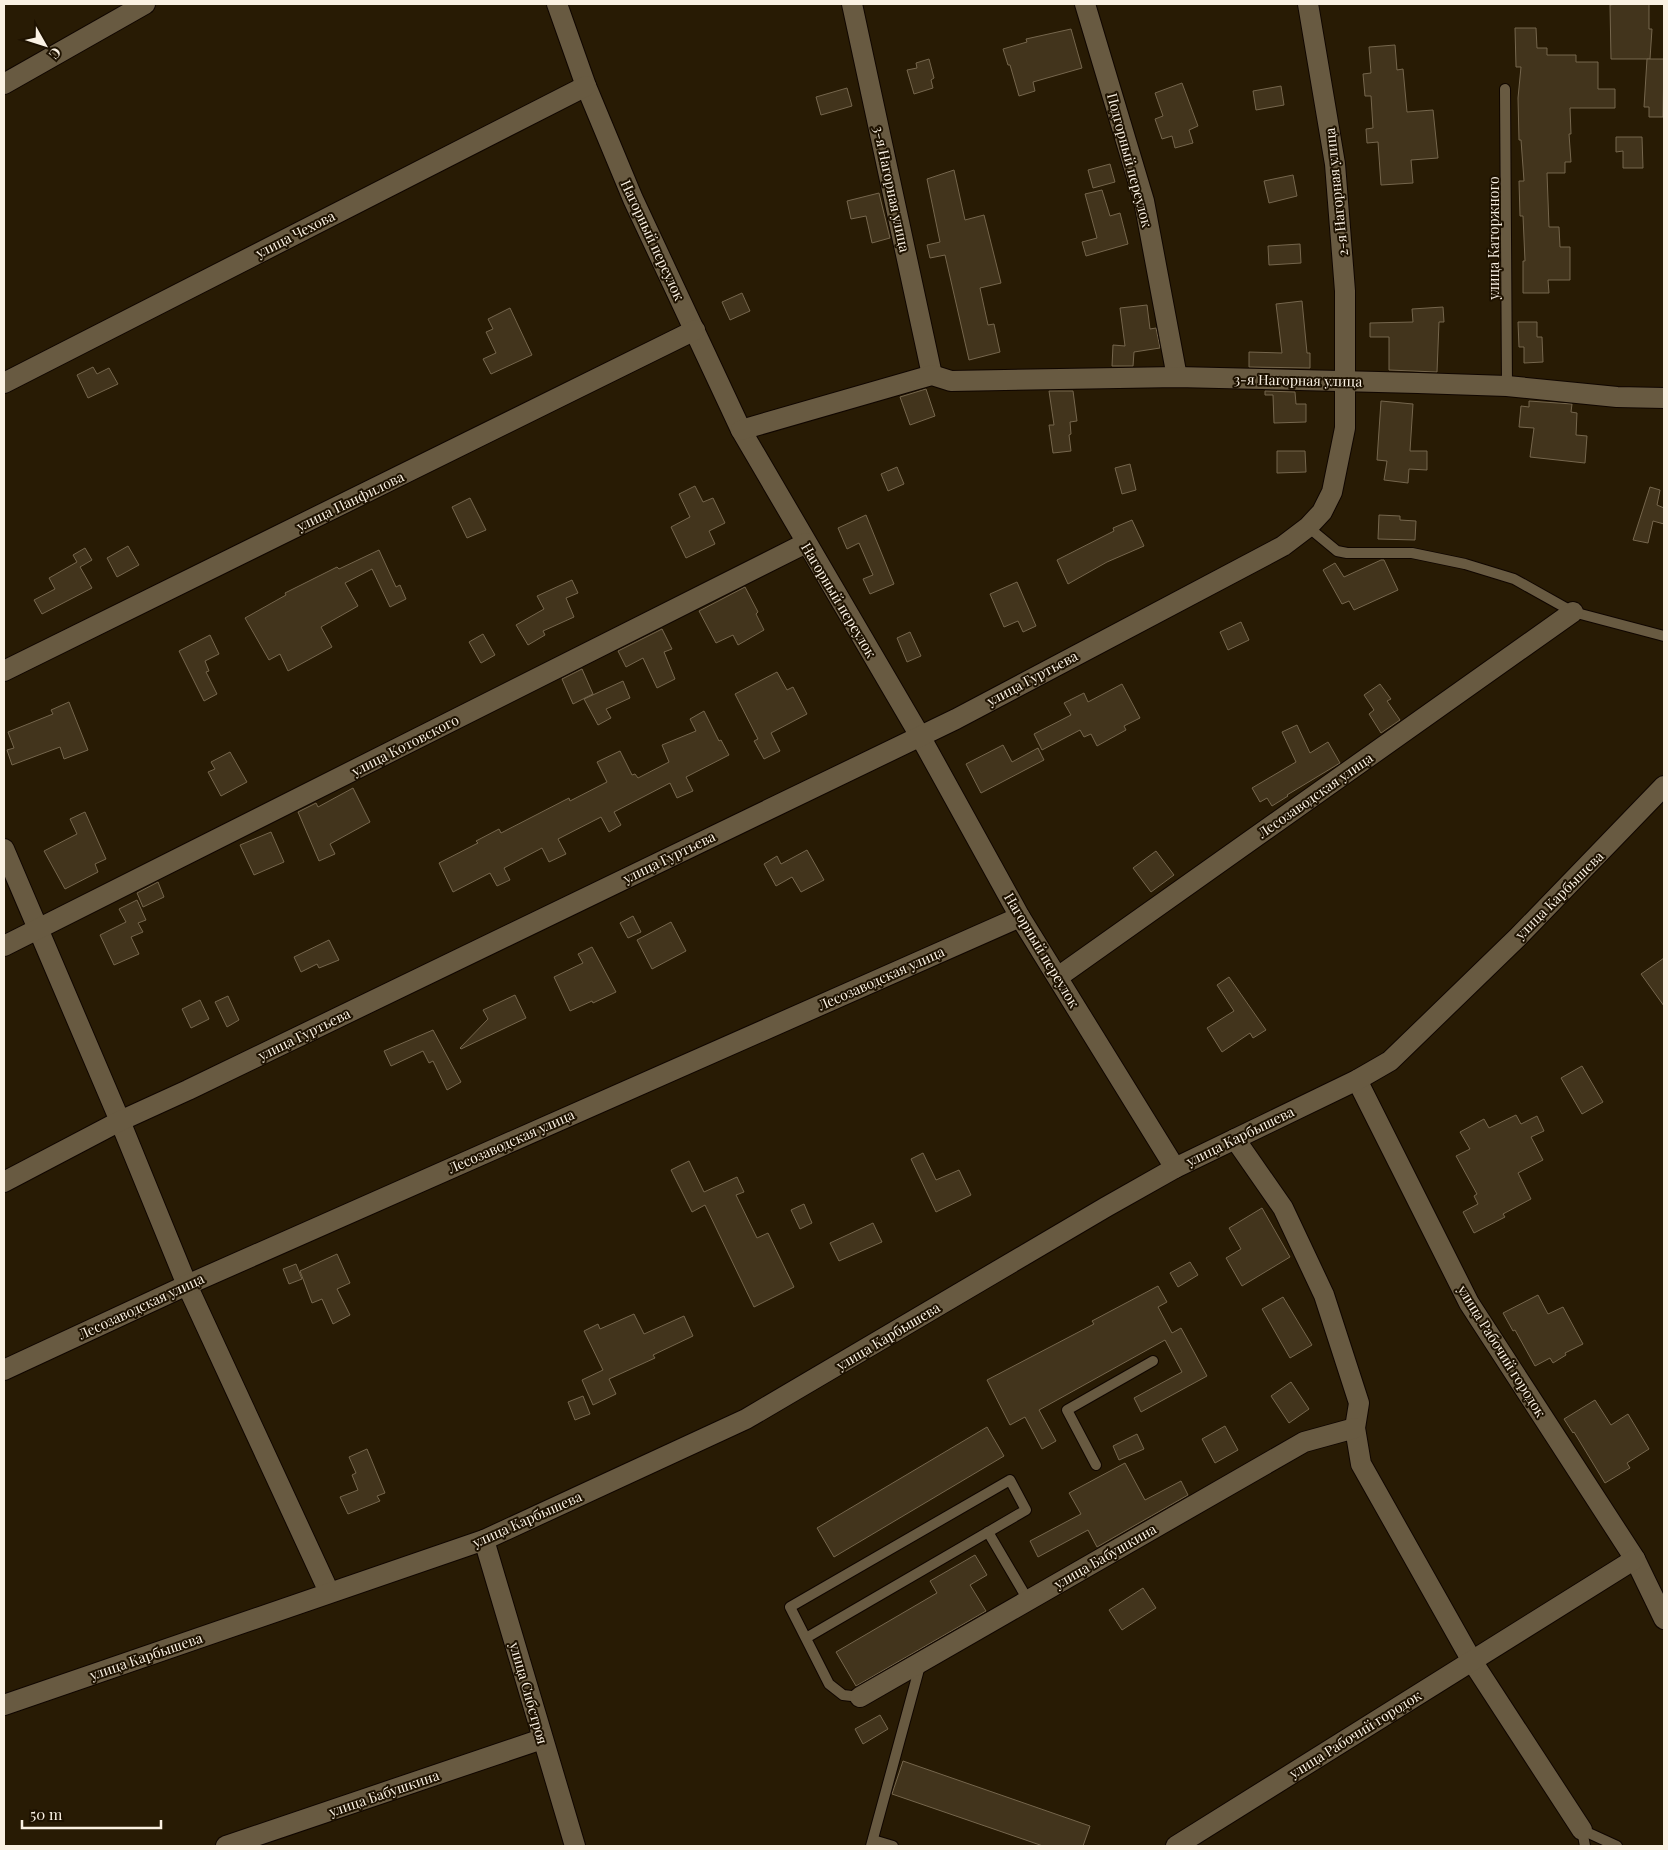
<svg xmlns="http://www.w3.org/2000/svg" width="1668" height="1850" font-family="'Playfair Display',serif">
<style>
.building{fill:#42341c;stroke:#75664d}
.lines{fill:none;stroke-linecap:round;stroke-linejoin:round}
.lane-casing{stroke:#100600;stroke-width:12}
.street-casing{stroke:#100600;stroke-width:22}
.lane{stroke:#685a41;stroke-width:10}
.street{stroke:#685a41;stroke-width:20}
.labels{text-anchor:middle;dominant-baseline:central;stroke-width:4;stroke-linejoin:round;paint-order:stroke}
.street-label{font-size:14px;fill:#faf1e3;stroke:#1e1200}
</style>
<rect width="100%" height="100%" fill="#281b04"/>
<!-- building -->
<g class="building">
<polygon points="1616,4 1649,4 1649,29 1652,29 1650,59 1611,59 1610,5"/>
<polygon points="1515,28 1536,28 1537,48 1547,48 1547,55 1576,55 1576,62 1598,62 1598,89 1615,89 1615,108 1570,108 1571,134 1569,134 1571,162 1565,162 1565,173 1547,173 1549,227 1559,227 1560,247 1570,247 1570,280 1548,280 1549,293 1523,293 1523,261 1525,261 1523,216 1520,216 1519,181 1524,181 1521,140 1519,140 1518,98 1521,67 1516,67"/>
<polygon points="1071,29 1082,68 1033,82 1035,91 1019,96 1010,65 1008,65 1003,49 1027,42 1026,39"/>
<polygon points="1395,45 1397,70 1403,69 1407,112 1433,110 1438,158 1411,160 1413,183 1381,185 1378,142 1367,143 1366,129 1373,128 1371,96 1365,96 1363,74 1371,73 1369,47"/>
<polygon points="929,59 934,78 931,80 933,88 914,94 907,70 917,68 916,63"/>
<polygon points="1647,59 1664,59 1663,117 1649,117 1649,107 1644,107"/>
<polygon points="1182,83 1198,126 1189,130 1193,143 1175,148 1172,136 1162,139 1155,119 1163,116 1155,93"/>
<polygon points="1281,86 1284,105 1256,110 1253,91"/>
<polygon points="847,88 852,106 821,115 816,97"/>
<polygon points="1616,137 1642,137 1643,168 1623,168 1623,151 1616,152"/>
<polygon points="1110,164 1115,182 1093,188 1088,170"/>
<polygon points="954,170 965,220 984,215 1001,283 980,288 988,325 994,324 1000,352 969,360 945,255 930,258 927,245 940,242 927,179"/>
<polygon points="1293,175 1297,196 1269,203 1264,181"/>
<polygon points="1102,190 1110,216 1120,213 1128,244 1086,256 1082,242 1097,238 1085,194"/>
<polygon points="879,193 890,238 872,243 866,216 851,219 847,201"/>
<polygon points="1300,244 1301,263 1269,265 1268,246"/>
<polygon points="742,293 750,311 730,320 722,302"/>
<polygon points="1302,301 1307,353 1310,353 1310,368 1249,367 1249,352 1282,353 1276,304"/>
<polygon points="1147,305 1150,329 1156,328 1160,348 1134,352 1133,366 1112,366 1113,345 1125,346 1120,308"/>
<polygon points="1443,307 1444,322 1439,322 1437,372 1389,370 1389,337 1370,337 1370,323 1413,322 1412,309"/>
<polygon points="510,308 532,355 491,374 483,359 496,353 486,332 493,329 488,319"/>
<polygon points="1518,322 1537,322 1537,337 1542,337 1543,362 1524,363 1524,347 1519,347"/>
<polygon points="93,367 97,374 109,368 118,384 88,398 77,375"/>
<polygon points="926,389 935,416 910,425 900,397"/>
<polygon points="1049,391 1073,391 1077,421 1070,422 1071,434 1069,435 1071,451 1053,453 1049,425 1054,425"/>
<polygon points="1265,391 1295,392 1296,404 1306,404 1306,422 1274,423 1273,395 1265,395"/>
<polygon points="1381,401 1413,404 1410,451 1427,451 1427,470 1409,469 1408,483 1384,480 1387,461 1377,460"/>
<polygon points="1529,401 1572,404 1571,412 1577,413 1576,435 1587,436 1585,463 1530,457 1534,428 1519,427 1521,406 1529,407"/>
<polygon points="1277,451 1305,451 1306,472 1277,473"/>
<polygon points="1130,464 1136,490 1122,494 1115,468"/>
<polygon points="897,467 904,484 888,491 881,474"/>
<polygon points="695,486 703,502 713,498 725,523 709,531 715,544 686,558 671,527 690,517 679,494"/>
<polygon points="1650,487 1660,490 1657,505 1664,508 1664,524 1653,521 1648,543 1633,540"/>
<polygon points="470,498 486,530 467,538 452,507"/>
<polygon points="866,515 894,584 870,594 863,579 873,575 859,543 847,549 838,528"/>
<polygon points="1379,515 1400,516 1400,520 1416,521 1415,540 1378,539"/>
<polygon points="1132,520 1144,546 1107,562 1068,584 1057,560 1114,531 1113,528"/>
<polygon points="128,546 139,565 117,577 107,558"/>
<polygon points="85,548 92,560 80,567 92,588 42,614 34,600 55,589 49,578 77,562 73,555"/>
<polygon points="379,550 396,587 400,585 406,599 390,607 372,569 345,583 358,606 321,627 332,647 288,671 280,654 269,660 245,618 286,595 285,593 337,567 339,569"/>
<polygon points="1381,560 1384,560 1398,590 1354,610 1349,601 1342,604 1323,570 1335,563 1344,577"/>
<polygon points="572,580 578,593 566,598 574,617 543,631 545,635 528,645 516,625 544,609 537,596"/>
<polygon points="1017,582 1036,626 1023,632 1018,621 1004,627 990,594"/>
<polygon points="745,587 758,612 756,614 764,630 738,645 733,635 716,643 699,611"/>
<polygon points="1241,622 1249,640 1228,650 1220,632"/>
<polygon points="662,629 672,649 664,652 675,679 657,688 643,658 626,667 618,651"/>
<polygon points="910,632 921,656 907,662 897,638"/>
<polygon points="483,634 495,655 481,663 469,642"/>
<polygon points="210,635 219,654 205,661 209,671 206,672 217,694 204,701 179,651"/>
<polygon points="582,669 593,694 573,704 562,679"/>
<polygon points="777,672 787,690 793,687 807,714 771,733 780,751 764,759 754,741 758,739 735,694"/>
<polygon points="623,681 630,698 606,709 611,718 598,725 584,699"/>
<polygon points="1122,684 1140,718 1124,726 1126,730 1097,746 1091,734 1084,737 1080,730 1042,750 1034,734 1071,715 1064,703 1084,693 1088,702"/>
<polygon points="1380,684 1391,699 1387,701 1400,720 1381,733 1369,714 1374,710 1364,695"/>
<polygon points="69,702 88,750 64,759 60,747 12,765 7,750 14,748 8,732 53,714 51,710"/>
<polygon points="704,711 719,741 721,740 729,755 686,777 693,791 677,798 670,783 614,812 621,825 609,832 601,817 558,839 566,854 549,862 542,848 504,868 510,880 497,886 490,873 453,892 439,863 478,843 476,841 499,829 501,833 569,798 570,801 607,782 597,762 620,751 632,775 635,774 638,778 669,762 662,745 696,731 690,719"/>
<polygon points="1297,725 1310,753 1328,742 1340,763 1287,795 1288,796 1272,806 1267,798 1260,802 1252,788 1296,762 1282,732"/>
<polygon points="1003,745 1012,762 1038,748 1044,760 981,793 966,764"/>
<polygon points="230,752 247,782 221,796 208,772 215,769 211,762"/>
<polygon points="353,788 370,822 330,844 335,854 319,861 298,812 316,803 318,807"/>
<polygon points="85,812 106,859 95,864 98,872 65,889 44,851 77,834 70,819"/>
<polygon points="271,832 284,862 254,875 240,845"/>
<polygon points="807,850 824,880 801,892 792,877 776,886 764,864 777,856 781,864"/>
<polygon points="1156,851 1174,875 1151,892 1133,868"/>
<polygon points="158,882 164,897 143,907 137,893"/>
<polygon points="137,900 146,920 138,923 143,932 131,937 139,954 114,965 100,935 126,922 119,909"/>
<polygon points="633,916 641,932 628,938 620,923"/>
<polygon points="671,922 686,951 652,969 637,940"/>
<polygon points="329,940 339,960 319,968 317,964 301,972 294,957"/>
<polygon points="592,947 616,992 593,1003 592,1001 570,1011 554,977 583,963 578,954"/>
<polygon points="1664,958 1664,1006 1641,974"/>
<polygon points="1229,977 1266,1030 1253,1038 1250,1033 1222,1052 1207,1028 1234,1011 1217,985"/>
<polygon points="515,995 526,1018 461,1049 460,1048 488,1019 483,1010"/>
<polygon points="228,996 239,1020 227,1027 215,1002"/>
<polygon points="200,1000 209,1019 191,1028 182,1009"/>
<polygon points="433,1030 461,1082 447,1090 433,1061 429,1063 423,1051 391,1066 384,1051"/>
<polygon points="1582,1066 1603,1102 1582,1114 1561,1078"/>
<polygon points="1516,1115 1521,1124 1537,1116 1544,1131 1531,1137 1543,1160 1518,1173 1531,1199 1503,1214 1505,1217 1474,1233 1463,1212 1478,1204 1474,1196 1477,1194 1456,1156 1470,1149 1460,1132 1484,1119 1489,1128"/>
<polygon points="923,1153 936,1180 959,1170 971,1195 936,1212 911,1159"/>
<polygon points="689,1161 704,1192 737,1177 744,1192 736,1195 757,1238 768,1233 794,1287 754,1307 705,1205 692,1212 671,1170"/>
<polygon points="804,1204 812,1223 800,1229 791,1210"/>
<polygon points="1262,1208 1290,1257 1242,1286 1226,1258 1241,1249 1229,1228"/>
<polygon points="873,1223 882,1242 839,1261 830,1243"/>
<polygon points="337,1254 350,1283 337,1289 350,1315 333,1324 322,1299 312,1303 300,1271"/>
<polygon points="1190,1262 1198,1275 1178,1287 1170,1273"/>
<polygon points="296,1264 302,1279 289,1284 283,1269"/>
<polygon points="1158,1286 1167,1302 1158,1307 1172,1333 1181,1328 1207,1376 1141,1412 1134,1398 1182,1372 1165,1340 1039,1410 1056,1441 1042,1449 1025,1417 1010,1425 987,1380 1094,1324 1092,1321"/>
<polygon points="1538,1295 1548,1314 1563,1307 1583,1344 1565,1353 1566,1355 1553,1363 1550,1358 1535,1366 1515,1330 1513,1331 1503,1313"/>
<polygon points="1283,1297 1312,1345 1290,1358 1262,1309"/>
<polygon points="634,1314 644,1334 684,1316 693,1336 653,1355 655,1358 609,1379 616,1394 593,1405 582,1380 603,1370 584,1331 598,1324 600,1329"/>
<polygon points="1291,1382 1309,1409 1289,1423 1271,1396"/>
<polygon points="583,1396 590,1414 575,1420 568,1402"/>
<polygon points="1595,1400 1611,1425 1628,1414 1649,1449 1627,1463 1630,1468 1605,1483 1574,1432 1573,1433 1564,1419"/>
<polygon points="1225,1426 1238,1450 1215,1463 1202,1439"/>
<polygon points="987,1427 1004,1456 834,1557 817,1528"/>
<polygon points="1137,1434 1144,1449 1119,1460 1113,1446"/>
<polygon points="367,1449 385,1493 377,1496 380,1501 348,1514 340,1497 358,1490 352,1475 356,1473 349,1457"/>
<polygon points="1125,1463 1145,1500 1181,1481 1188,1495 1097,1547 1088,1530 1038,1557 1030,1541 1081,1514 1069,1493"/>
<polygon points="975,1555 987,1575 970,1585 986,1611 856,1686 836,1652 937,1593 930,1581"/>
<polygon points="1143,1588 1156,1608 1122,1630 1109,1610"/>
<polygon points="880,1715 888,1729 863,1744 855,1729"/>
<polygon points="903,1761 1090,1826 1083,1846 1043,1846 892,1794"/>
</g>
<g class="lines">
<defs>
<g id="lane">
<polyline points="1505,89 1507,386"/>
<polyline points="1308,527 1337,551 1347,553 1412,553 1465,564 1514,579 1573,612 1664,636"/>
<polyline points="1096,1465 1067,1410 1153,1361"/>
<polyline points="988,1532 1028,1600"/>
<polyline points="806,1638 1026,1510 1010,1480 790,1607 829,1684 843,1695 860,1697"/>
<polyline points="1582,1830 1617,1846"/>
<polyline points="1582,1830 1585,1846"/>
<polyline points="873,1840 893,1846"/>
<polyline points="871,1846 921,1662"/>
</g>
<g id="street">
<polyline points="557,4 586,86 633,199 741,430 920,736 1020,917 1175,1168"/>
<polyline points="852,4 932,375"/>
<polyline points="1085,4 1144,201 1177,377"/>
<polyline points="4,84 145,4"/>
<polyline points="4,383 586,86"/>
<polyline points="741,430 932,375 951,381 1177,377 1418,383 1507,386 1617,397 1664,398"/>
<polyline points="4,671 695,330"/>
<polyline points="4,849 120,1121 187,1285 329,1592"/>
<polyline points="4,946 806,543"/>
<polyline points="1058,977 1573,612"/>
<polyline points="1357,1080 1469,1303 1635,1559 1664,1619"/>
<polyline points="1235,1139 1283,1208 1324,1295 1359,1403 1355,1428 1361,1464 1472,1661 1582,1830"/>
<polyline points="4,1182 120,1121 188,1090 956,719 1283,546 1308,527 1322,512 1332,492 1345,428 1345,291 1335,164 1308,4"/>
<polyline points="4,1370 187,1285 1020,917"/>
<polyline points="484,1540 575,1846"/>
<polyline points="860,1697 1304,1442 1355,1428"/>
<polyline points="4,1705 484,1540 746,1419 1106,1207 1175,1168 1357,1080 1390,1061 1518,937 1664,786"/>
<polyline points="226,1846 542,1739"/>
<polyline points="1176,1846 1635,1559"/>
</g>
</defs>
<!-- lane casing -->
<use href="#lane" class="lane-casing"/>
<!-- street casing -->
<use href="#street" class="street-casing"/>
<!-- lane -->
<use href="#lane" class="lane"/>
<!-- street -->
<use href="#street" class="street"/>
</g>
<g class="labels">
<!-- street labels -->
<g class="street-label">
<text transform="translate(1130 160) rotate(75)">Подгорный переулок</text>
<text transform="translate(892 189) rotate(78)">3-я Нагорная улица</text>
<text transform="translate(1336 192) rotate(-96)">2-я Нагорная улица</text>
<text transform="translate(295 234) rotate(-27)">улица Чехова</text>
<text transform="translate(1493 238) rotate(-90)">улица Каторжного</text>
<text transform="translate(653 240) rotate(65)">Нагорный переулок</text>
<text transform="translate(1298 380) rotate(1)">3-я Нагорная улица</text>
<text transform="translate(350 501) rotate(-26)">улица Панфилова</text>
<text transform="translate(839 600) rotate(59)">Нагорный переулок</text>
<text transform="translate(1032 678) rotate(-28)">улица Гуртьева</text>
<text transform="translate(405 745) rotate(-27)">улица Котовского</text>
<text transform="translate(1315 795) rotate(-35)">Лесозаводская улица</text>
<text transform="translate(669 857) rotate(-26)">улица Гуртьева</text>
<text transform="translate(1559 895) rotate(-45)">улица Карбышева</text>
<text transform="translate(1042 950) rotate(59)">Нагорный переулок</text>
<text transform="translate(881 978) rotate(-24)">Лесозаводская улица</text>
<text transform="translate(304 1034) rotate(-26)">улица Гуртьева</text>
<text transform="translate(1240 1136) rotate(-26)">улица Карбышева</text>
<text transform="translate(511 1141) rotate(-24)">Лесозаводская улица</text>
<text transform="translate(141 1306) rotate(-25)">Лесозаводская улица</text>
<text transform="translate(888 1336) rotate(-31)">улица Карбышева</text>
<text transform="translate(1502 1351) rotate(58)">улица Рабочий городок</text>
<text transform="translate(527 1519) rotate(-24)">улица Карбышева</text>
<text transform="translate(1105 1556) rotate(-30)">улица Бабушкина</text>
<text transform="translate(146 1656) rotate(-19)">улица Карбышева</text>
<text transform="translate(529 1693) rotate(74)">улица Сибстроя</text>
<text transform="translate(1355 1734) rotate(-32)">улица Рабочий городок</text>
<text transform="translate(384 1793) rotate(-19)">улица Бабушкина</text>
</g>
</g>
<!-- border -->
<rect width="1668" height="1850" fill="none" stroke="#faf1e3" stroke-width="10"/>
<!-- north arrow -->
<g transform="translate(45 45) rotate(129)" stroke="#1e1200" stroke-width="4" paint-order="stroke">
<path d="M0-4L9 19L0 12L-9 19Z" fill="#faf1e3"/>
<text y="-8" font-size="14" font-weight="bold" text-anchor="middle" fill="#faf1e3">С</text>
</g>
<!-- scale -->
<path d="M22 1820v8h139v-8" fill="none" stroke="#faf1e3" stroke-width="2.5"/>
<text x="30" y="1820" font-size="15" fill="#faf1e3" stroke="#1e1200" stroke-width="4" paint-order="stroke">50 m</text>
</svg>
